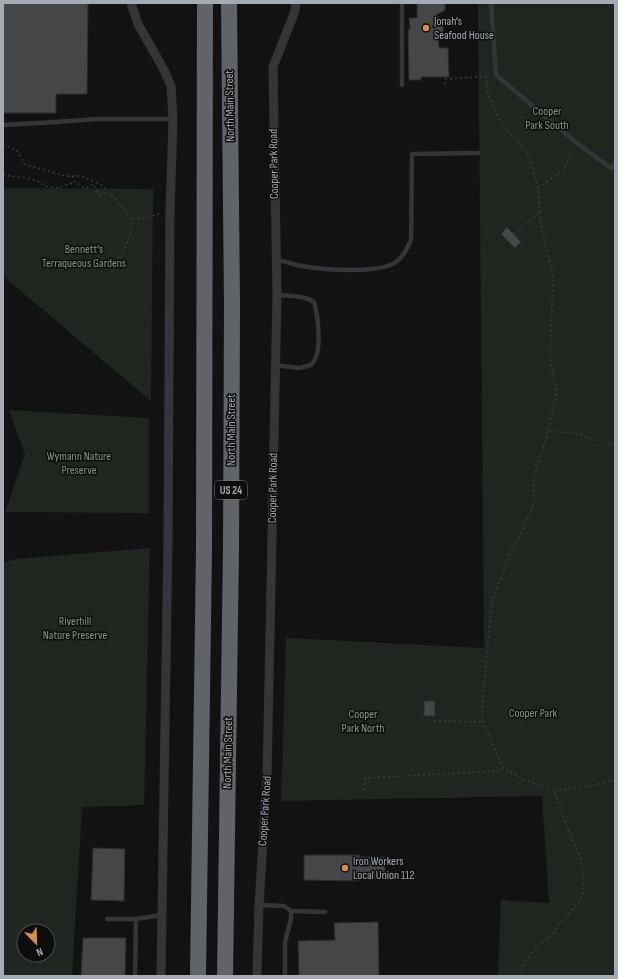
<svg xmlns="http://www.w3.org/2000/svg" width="618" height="979" font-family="'Sofia Sans Condensed',sans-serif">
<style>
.green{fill:#1f261f;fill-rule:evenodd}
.building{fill:#444648;stroke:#2c2d2f}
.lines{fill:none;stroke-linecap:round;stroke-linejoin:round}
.path{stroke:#3a3c3f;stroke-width:1.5;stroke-dasharray:2 3;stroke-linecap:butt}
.lane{stroke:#343538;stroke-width:4.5}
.street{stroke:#343538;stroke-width:9}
.highway{stroke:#606468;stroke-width:16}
.poi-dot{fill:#da9043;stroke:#0d0d0e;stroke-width:1.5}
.labels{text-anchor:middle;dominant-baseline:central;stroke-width:3;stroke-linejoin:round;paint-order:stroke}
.shield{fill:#0d0d0e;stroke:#777c81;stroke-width:1}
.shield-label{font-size:11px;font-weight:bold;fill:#a5abb2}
.poi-label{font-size:12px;fill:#a5abb2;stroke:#0d0d0e;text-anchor:start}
.street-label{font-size:12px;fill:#a5abb2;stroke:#0d0d0e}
.park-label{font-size:12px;fill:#819b7f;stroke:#0d0d0e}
</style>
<rect width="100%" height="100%" fill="#121213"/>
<!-- green -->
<g class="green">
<polygon points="478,3 615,3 615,976 498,976 501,900 549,903 542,796 281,801 286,638 484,648"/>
<polygon points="3,188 153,189 151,401 3,276"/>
<polygon points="9,410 149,418 149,513 5,512 25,454"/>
<path d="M150,548l-6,257 -62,2 -10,169h-69v-414l13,-3zM24,931h24v24h-24z"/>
</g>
<!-- building -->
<g class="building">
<polygon points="3,3 88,3 87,94 56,94 56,113 3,113"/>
<polygon points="417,3 445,3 445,10 436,15 443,21 443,32 438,35 439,48 448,48 449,77 421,77 421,80 409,80 408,30 410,29 409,18 417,18"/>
<polygon points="507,227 521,242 515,248 501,234"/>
<rect x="424" y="701" width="11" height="15"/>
<polygon points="93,848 125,849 124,901 91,900"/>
<polygon points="304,855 359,855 359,857 385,857 385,879 359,879 359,881 304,880"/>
<polygon points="378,922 379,976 299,976 298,941 335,940 334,923"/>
<polygon points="83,938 126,938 125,976 81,976"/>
</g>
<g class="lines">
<!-- path -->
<g class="path">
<polyline points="486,76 488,95 501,124 525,149 530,159 538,188 541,226 553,275 550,360 557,392 548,431"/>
<polyline points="445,84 445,79 490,76"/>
<polyline points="3,144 16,150 26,165 49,171 65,176 81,176 100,184 116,200 132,220 130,235 121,258 119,257 110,276"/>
<polyline points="3,175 26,178 40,182 45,186 57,188 75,182"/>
<polyline points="72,176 75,182 85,188 87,188 93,184 96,188 99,195 108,191"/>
<polyline points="538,188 564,170 572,148"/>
<polyline points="133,220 160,214"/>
<polyline points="514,234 539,213"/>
<polyline points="434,721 483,722"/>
<polyline points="364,790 365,778 499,771 503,768"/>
<polyline points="554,791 590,786 615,780"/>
<polyline points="521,976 522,968 530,954 555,932 559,924 579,903 584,890 581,859 571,837 554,791 551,788 524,780 503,768 483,722 482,708 490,620 493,598 509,557 532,509 534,496 534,478 548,431 575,433 609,445 615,444"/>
</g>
<!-- lane -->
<g class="lane">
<polyline points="491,3 496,75 578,144 611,168 615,164"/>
<polyline points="402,85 402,3"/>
<polyline points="3,125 56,122 97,119 173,119"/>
<path d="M276,259c8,2 17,6 26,7 21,4 77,8 94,-4 8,-5 11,-14 15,-22l1,-86 66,-1"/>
<path d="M275,365l24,3 12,-3c2,-2 4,-5 5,-8 5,-14 2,-41 -2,-55 -12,-7 -24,-6 -37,-7"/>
<polyline points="259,905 284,906 291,911 291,919 285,942 285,976"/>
<polyline points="291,911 325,912"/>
<polyline points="107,919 136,919 162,915"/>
<polyline points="135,976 136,919"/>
</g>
<!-- street -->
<g class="street">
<polyline points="131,3 138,24 164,70 171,86 173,119 170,213 168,539 161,976"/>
<polyline points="257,976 259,905 267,778 277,295 273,67 295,11 296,3"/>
</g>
<!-- highway -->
<g class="highway">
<polyline points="198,976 204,549 205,3"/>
<polyline points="225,976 231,549 232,305 229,3"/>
</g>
</g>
<!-- markers -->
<g class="poi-dot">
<circle cx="426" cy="28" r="4"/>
<circle cx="345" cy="868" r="4"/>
</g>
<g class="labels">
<!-- shield labels -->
<rect class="shield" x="215" y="481" width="32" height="18" rx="3"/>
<g class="shield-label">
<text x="231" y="490">US 24</text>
</g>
<!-- poi labels -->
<g class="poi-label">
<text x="434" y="21">Jonah's<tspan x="434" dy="14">Seafood House</tspan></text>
<text x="353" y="861">Iron Workers<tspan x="353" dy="14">Local Union 112</tspan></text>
</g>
<!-- street labels -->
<g class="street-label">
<text transform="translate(230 106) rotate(-91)">North Main Street</text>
<text transform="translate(274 164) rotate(-91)">Cooper Park Road</text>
<text transform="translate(231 430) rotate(-90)">North Main Street</text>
<text transform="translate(273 488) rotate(-89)">Cooper Park Road</text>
<text transform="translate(228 753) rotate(-89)">North Main Street</text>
<text transform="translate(265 811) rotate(-86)">Cooper Park Road</text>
</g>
<!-- park labels -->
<g class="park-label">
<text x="547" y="111">Cooper<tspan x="547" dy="14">Park South</tspan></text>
<text x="84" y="249">Bennett's<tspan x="84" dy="14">Terraqueous Gardens</tspan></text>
<text x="79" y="456">Wymann Nature<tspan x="79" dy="14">Preserve</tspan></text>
<text x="75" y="621">Riverhill<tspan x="75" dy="14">Nature Preserve</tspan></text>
<text x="533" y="713">Cooper Park</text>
<text x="363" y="714">Cooper<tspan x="363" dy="14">Park North</tspan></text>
</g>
</g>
<!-- border -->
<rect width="618" height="979" fill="none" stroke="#a5abb2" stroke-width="8"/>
<!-- north arrow -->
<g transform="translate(36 943) rotate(157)"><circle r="19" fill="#0d0d0e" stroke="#4a4c50"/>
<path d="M0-3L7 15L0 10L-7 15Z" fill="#da9043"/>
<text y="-6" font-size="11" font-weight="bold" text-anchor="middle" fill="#a5abb2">N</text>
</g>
</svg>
